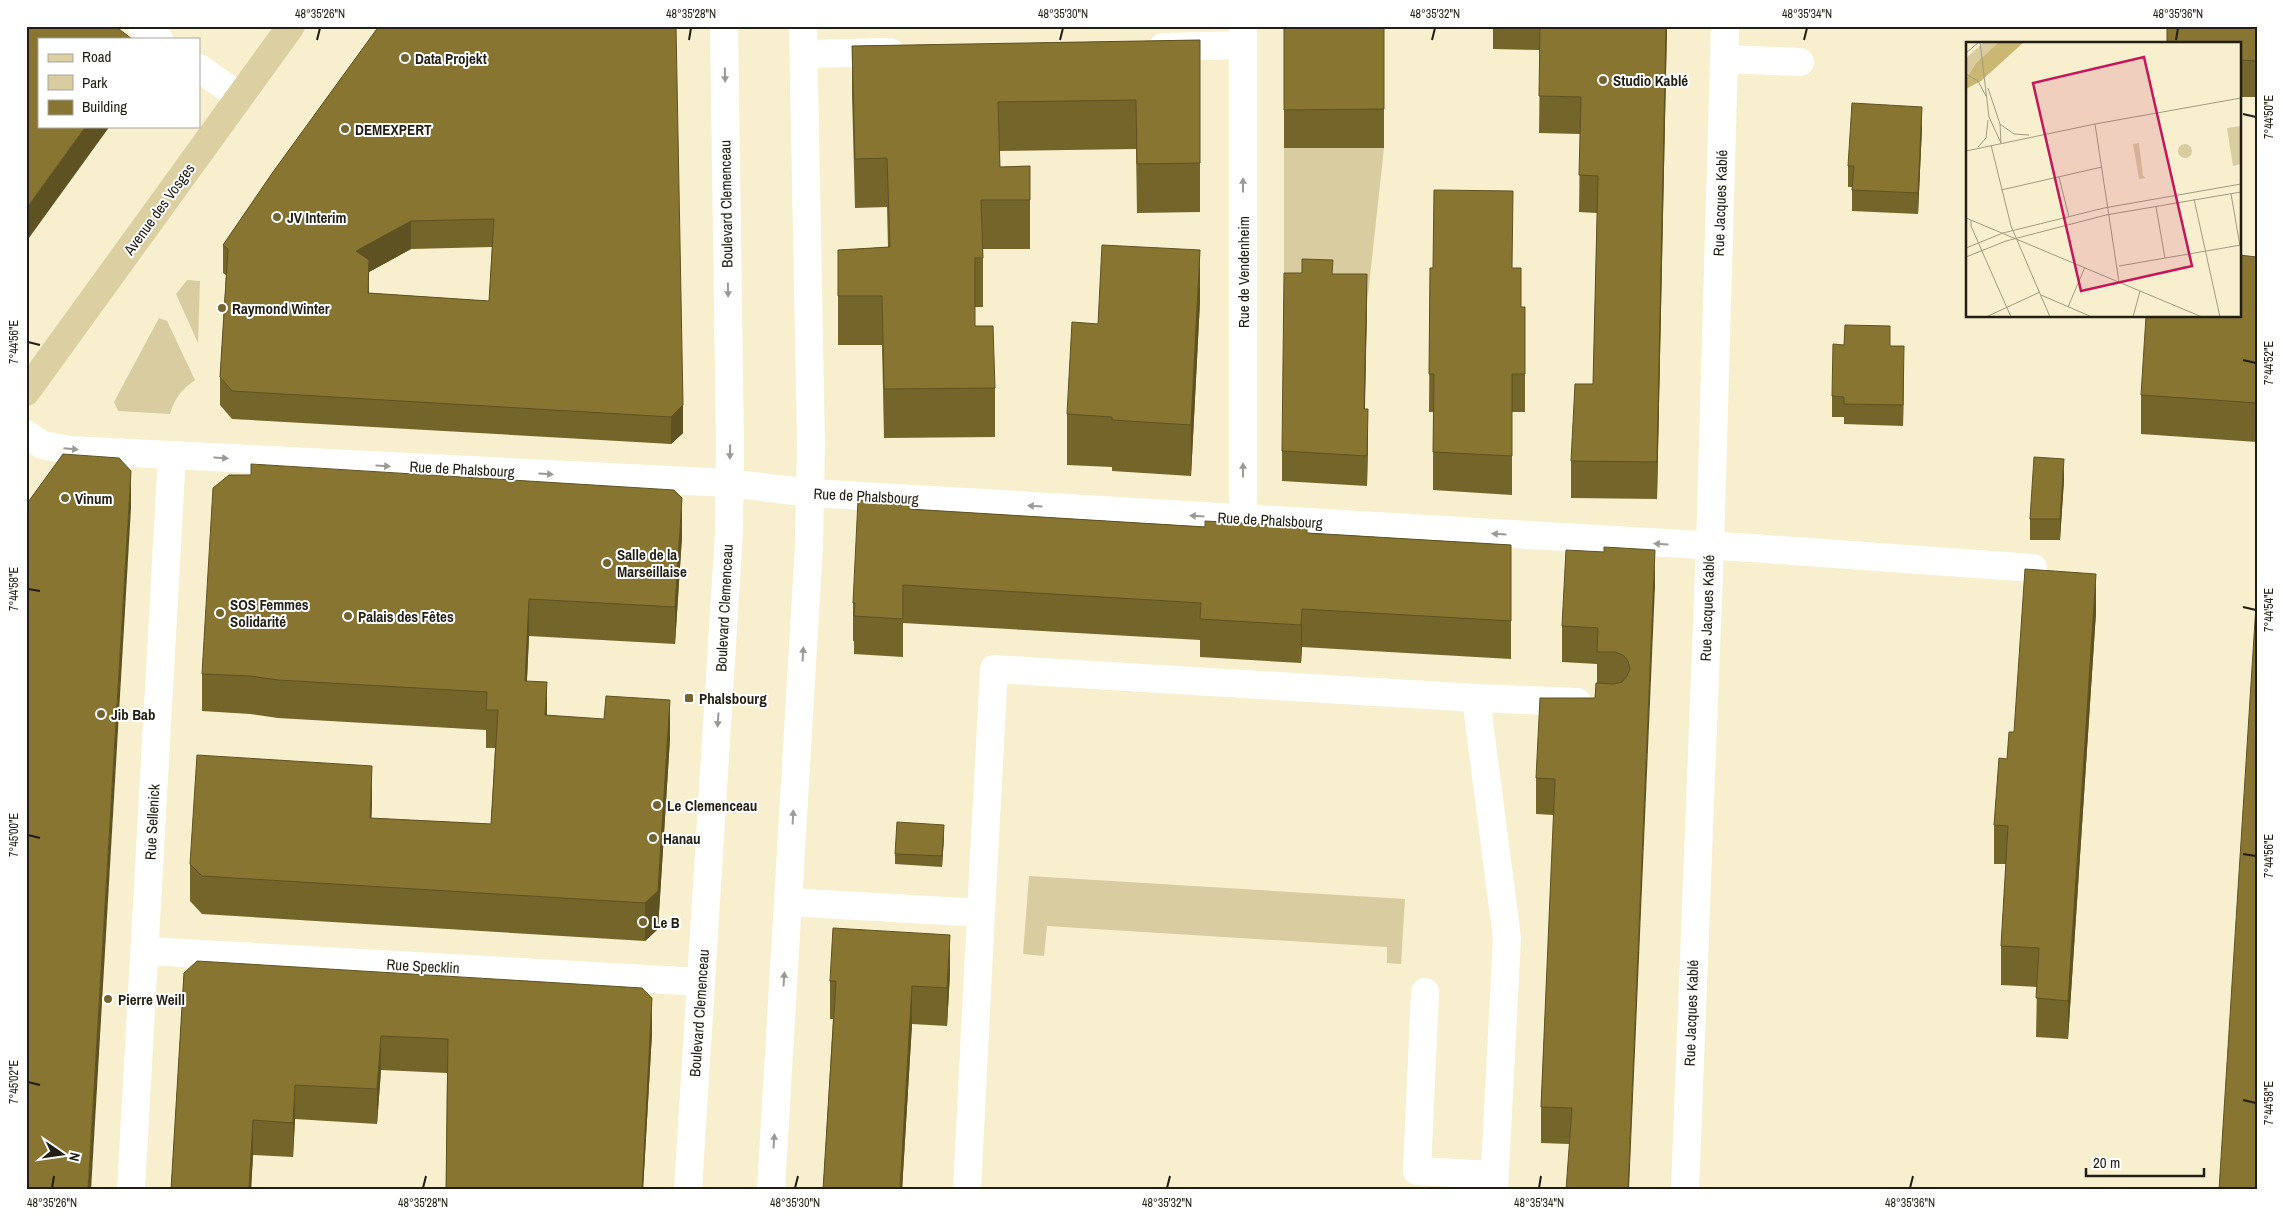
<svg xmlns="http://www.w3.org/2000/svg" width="2283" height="1216" font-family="'Archivo Narrow',sans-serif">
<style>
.green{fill:#d9cca0}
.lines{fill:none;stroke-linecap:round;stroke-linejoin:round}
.minor{stroke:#fff;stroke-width:28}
.major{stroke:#dccfa1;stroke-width:28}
.wall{fill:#74652a;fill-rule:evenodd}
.shaded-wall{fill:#5e5222}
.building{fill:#877531;stroke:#5e5222;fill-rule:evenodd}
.oneway{fill:#9c9a95}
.ticks{fill:none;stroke:#221e13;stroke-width:2}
.poi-dot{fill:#726532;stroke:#fff;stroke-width:2}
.labels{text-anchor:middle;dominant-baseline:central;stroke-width:4;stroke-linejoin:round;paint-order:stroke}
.poi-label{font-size:15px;font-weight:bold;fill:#221e13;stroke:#fff;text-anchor:start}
.street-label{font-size:15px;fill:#221e13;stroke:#fff}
.inset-road{fill:none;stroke:#a29b84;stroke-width:1}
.view{fill:#c2185b;fill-opacity:0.15;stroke:#c2185b;stroke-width:2.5}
.inset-edge{fill:none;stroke:#221e13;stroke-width:2.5}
.neatline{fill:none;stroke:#221e13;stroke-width:2}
.ticks-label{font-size:12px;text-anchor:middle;fill:#221e13}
</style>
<rect width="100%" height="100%" fill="#f8efcf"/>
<!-- green -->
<g class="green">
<polygon points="1284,148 1384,148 1367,304 1284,303"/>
<polygon points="187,280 200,281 198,343 176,294"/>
<path d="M159,318l8,3 28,59c-14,10 -20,18 -25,34l-52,-3 -4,-9z"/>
<polygon points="1029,876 1405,899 1401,964 1387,963 1387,947 1047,926 1044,956 1023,954"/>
</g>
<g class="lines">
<!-- minor -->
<g class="minor">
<polyline points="142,26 159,39"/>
<polyline points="1163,47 1243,45"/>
<polyline points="804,54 890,52"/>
<polyline points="1724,59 1800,62"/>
<polyline points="199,68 240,97"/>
<polyline points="26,434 42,445 70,450 729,483 811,493 1752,548 2033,568"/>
<polyline points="1243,518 1243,26"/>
<polyline points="1476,698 1577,702"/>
<polyline points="788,902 981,913 967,1190"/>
<polyline points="981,913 994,669 1476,698 1507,938 1494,1190"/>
<polyline points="146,951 701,982"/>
<polyline points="1425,992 1417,1171 1494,1175"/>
<polyline points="131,1190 172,455"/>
<polyline points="688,1190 729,532 730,445 724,26"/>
<polyline points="771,1190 809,545 811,444 803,26"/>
<polyline points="1685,1190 1710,547 1725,26"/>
</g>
<!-- major -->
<polyline class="major" points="26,392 291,26"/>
</g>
<!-- wall -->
<g class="wall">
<path d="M379,26l304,407 -12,11 -439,-25 -12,-14v-28l6,-102 -3,-2v-28zM492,247l-3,54 -120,-8v-21l42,-23z"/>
<rect x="1284" y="26" width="100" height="122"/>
<polygon points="1493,26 1667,26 1657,499 1571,498 1571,461 1593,384 1597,213 1579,212 1580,134 1539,133 1540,50 1493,49"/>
<polygon points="2257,26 2257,97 2239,97 2239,44"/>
<polygon points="1200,40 1200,212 1137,213 1136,149 1000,151 1000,167 1030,166 1030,249 983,249 983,307 975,307 975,326 995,388 995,437 884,438 882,345 838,345 838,250 888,247 887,207 855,208 852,95 852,46"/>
<polygon points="1922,128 1918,214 1852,211 1852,187 1848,187 1848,166"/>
<polygon points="2257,257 2257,442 2141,434 2141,395"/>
<polygon points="1430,268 1512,268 1521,307 1525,307 1525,412 1512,412 1512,495 1433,490 1433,412 1429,412"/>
<polygon points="1333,274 1367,304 1365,409 1368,439 1367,486 1282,481 1282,451"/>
<polygon points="1200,301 1191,476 1112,471 1112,467 1067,465 1067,414 1098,324"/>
<polygon points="1890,346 1904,367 1903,426 1844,424 1844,417 1832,417 1832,396"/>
<polygon points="2064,480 2060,540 2030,540 2030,519"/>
<polygon points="909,509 1511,545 1511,659 1302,647 1301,663 1200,657 1200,640 903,623 903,657 854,654 854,641 853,641 853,603"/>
<polygon points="682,536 675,644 529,636 527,681 547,715 670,738 658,929 645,941 202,914 190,901 190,864 372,804 371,818 491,824 495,748 486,748 486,730 278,718 250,714 202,711 202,674"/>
<polygon points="1655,586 1569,1144 1541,1143 1541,1107 1554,815 1536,814 1536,778 1595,698 1597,683 1597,664 1562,662 1562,626"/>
<polygon points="2096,612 2068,1039 2036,1037 2037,987 2001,985 2001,946 2006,864 1994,864 1994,825 2007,759 2014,732"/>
<polygon points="944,836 942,867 895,864 895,854"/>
<polygon points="184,973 652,1033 643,1190 446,1190 447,1073 381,1070 377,1124 295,1119 293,1157 253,1155 251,1190 171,1190"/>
<polygon points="950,973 947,1026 912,1024 902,1190 823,1190 833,1019 830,1019 830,981"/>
</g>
<!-- shaded-wall -->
<g class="shaded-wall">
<polygon points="1666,26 1667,26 1657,499 1657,462"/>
<polygon points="1922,107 1922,128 1918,214 1918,193"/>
<polygon points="86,126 110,126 26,242 26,209"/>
<polygon points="411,221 411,249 369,272 368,321 356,251"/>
<polygon points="1200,250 1200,301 1191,476 1191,425"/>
<polygon points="1367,274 1367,304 1364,439 1364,409"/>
<polygon points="1904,346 1904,367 1903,426 1903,405"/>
<polygon points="683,405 683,433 671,444 671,417"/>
<polygon points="1368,409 1368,439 1367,486 1367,456"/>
<polygon points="2064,459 2064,480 2060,540 2060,519"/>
<polygon points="131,471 131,508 91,1190 88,1190"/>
<polygon points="682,498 682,536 675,644 675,607"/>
<polygon points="1655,550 1655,586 1629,1190 1628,1190"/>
<polygon points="2096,574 2096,612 2068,1039 2068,1001"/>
<polygon points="529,599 529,636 525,719 525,681"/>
<polygon points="1302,609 1302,647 1301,663 1301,625"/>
<polygon points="547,682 547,720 545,715"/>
<polygon points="670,700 670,738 658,929 645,941 645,903"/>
<polygon points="372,766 372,804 370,856 370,818"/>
<polygon points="944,825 944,836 942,867 942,856"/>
<polygon points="950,935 950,973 947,1026 947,988"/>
<polygon points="912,986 912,1024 902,1190 900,1190"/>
<polygon points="652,998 652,1033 643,1190 642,1190"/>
<polygon points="381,1036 381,1070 377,1124 377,1089"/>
<polygon points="295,1085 295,1119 293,1157 293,1123"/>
<polygon points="253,1120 253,1155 251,1190 249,1190"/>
</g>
<!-- building -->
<g class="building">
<polygon points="26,26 115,26 132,39 39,39 39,126 86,126 26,209"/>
<path d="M379,26h297l7,379 -12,12 -439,-26 -12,-14 8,-128 -5,-4 50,-73zM494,219l-5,82 -121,-8 1,-33 -13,-9 55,-30z"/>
<polygon points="1284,26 1384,26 1384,109 1284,110"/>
<polygon points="1540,26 1666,26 1657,462 1571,461 1575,384 1593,384 1598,176 1579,175 1581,97 1539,96"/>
<polygon points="2167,26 2257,26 2257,61 2239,60 2239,44 2167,44"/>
<polygon points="1200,40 1200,163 1137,164 1136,100 998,102 1000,167 1030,166 1030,200 981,200 983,258 975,258 975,326 993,326 995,388 884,389 882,296 838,296 838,250 890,247 887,158 855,159 852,46"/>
<polygon points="1852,103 1922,107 1918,193 1852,190 1854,166 1848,166"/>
<polygon points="1434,190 1513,191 1512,268 1521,268 1521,307 1525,307 1525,374 1512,374 1512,456 1433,452 1434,374 1429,374 1430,268 1433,268"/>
<polygon points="1102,245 1200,250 1191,425 1112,420 1112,417 1067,414 1072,322 1098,324"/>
<polygon points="2239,255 2257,257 2257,403 2141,395 2146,316 2239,316"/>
<polygon points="1302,259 1333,260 1332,274 1367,274 1364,409 1368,409 1367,456 1282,451 1284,273 1302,273"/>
<polygon points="1845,325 1890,326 1890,346 1904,346 1903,405 1844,404 1844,397 1832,396 1833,344 1844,345"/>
<polygon points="63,454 119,458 131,471 88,1190 26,1190 26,505"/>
<polygon points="2034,457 2064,459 2060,519 2030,519"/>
<polygon points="251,464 674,490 682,498 675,607 529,599 525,681 547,682 545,715 604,719 606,696 670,700 658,891 645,903 202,876 190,864 197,755 372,766 370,818 491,824 498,710 486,710 487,692 278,680 250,676 202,674 213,488 229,475 251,475"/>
<polygon points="858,500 909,503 909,509 1205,527 1205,521 1244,523 1307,527 1307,533 1511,545 1511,621 1302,609 1301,625 1200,619 1201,603 903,585 903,619 854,616 855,603 853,603"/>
<polygon points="1604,547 1655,550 1628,1190 1566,1190 1572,1108 1541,1107 1555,779 1536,778 1540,698 1595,698 1596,683 1614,684 1622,682 1627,676 1630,669 1628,661 1623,655 1615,652 1597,652 1598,628 1562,626 1566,550 1604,552"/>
<polygon points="2025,569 2096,574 2068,1001 2036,998 2039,948 2001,946 2008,826 1994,825 1999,758 2007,759 2009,732 2014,732"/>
<polygon points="2257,589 2257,1190 2219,1190"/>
<polygon points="897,822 944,825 942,856 895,854"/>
<polygon points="833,928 950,935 947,988 912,986 900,1190 823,1190 836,981 830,981"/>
<polygon points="197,961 642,988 652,998 642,1190 446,1190 448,1039 381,1036 377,1089 295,1085 293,1123 253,1120 249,1189 252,1190 171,1190 184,973"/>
</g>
<!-- one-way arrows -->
<defs><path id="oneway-solid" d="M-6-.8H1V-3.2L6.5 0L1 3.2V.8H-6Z" transform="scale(1.25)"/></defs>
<g class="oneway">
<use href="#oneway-solid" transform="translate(725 75) rotate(89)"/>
<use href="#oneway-solid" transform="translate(1243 185) rotate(-90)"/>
<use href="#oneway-solid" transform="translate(728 290) rotate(89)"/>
<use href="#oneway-solid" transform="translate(71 449) rotate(5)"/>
<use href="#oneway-solid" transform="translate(730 452) rotate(91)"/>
<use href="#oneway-solid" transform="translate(221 458) rotate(3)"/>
<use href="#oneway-solid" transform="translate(383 466) rotate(3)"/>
<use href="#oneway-solid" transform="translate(1243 470) rotate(-90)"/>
<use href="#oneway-solid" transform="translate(546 474) rotate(3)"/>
<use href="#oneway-solid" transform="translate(1035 506) rotate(-177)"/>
<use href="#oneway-solid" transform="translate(1197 516) rotate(-177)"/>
<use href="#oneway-solid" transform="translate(1499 534) rotate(-177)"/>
<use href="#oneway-solid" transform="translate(1661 544) rotate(-176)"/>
<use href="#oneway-solid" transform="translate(803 654) rotate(-87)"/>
<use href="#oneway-solid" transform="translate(718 720) rotate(94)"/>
<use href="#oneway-solid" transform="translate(793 817) rotate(-87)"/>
<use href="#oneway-solid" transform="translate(784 979) rotate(-86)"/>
<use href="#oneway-solid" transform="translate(774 1141) rotate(-86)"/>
</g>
<!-- ticks -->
<path class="ticks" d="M317,40l3,-12M689,40l2,-12M1060,40l3,-12M1432,40l3,-12M1804,40l3,-12M2176,40l2,-12M2243,114l13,3M28,342l12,3M2243,360l13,3M28,589l12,2M2243,607l13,3M28,835l12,3M2243,854l13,2M28,1082l12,3M2243,1100l13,3M52,1188l2,-12M423,1188l3,-12M795,1188l3,-12M1167,1188l3,-12M1539,1188l2,-12M1910,1188l3,-12"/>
<!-- markers -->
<g class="poi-dot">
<circle cx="405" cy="58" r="5"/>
<circle cx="1603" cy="80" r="5"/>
<circle cx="345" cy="129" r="5"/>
<circle cx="277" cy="217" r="5"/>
<circle cx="222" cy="308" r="5"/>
<circle cx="65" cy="498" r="5"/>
<circle cx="607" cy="563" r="5"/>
<circle cx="220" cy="613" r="5"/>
<circle cx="348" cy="616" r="5"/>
<rect x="684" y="693" width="10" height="10" rx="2.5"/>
<circle cx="101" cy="714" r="5"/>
<circle cx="657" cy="805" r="5"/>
<circle cx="653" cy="838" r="5"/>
<circle cx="643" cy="922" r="5"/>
<circle cx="108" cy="999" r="5"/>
</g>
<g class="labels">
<!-- poi labels -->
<g class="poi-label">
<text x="415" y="58">Data Projekt</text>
<text x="1613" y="80">Studio Kablé</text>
<text x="355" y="129">DEMEXPERT</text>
<text x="287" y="217">JV Interim</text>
<text x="232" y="308">Raymond Winter</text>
<text x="75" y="498">Vinum</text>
<text x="617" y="554">Salle de la<tspan x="617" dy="17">Marseillaise</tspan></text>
<text x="230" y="604">SOS Femmes<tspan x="230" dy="17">Solidarité</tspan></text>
<text x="358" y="616">Palais des Fêtes</text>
<text x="699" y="698">Phalsbourg</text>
<text x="111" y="714">Jib Bab</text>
<text x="667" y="805">Le Clemenceau</text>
<text x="663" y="838">Hanau</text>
<text x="653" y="922">Le B</text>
<text x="118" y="999">Pierre Weill</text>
</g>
<!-- street labels -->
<g class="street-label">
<text transform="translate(1720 203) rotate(-88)">Rue Jacques Kablé</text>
<text transform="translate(726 204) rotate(-91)">Boulevard Clemenceau</text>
<text transform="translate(159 209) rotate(-54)">Avenue des Vosges</text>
<text transform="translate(1243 272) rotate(-90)">Rue de Vendenheim</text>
<text transform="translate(462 469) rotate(3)">Rue de Phalsbourg</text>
<text transform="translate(866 496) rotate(3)">Rue de Phalsbourg</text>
<text transform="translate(1270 520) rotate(3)">Rue de Phalsbourg</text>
<text transform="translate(724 608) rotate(-87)">Boulevard Clemenceau</text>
<text transform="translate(1707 608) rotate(-88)">Rue Jacques Kablé</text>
<text transform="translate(152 822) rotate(-87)">Rue Sellenick</text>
<text transform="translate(423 966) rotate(3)">Rue Specklin</text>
<text transform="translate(699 1013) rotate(-86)">Boulevard Clemenceau</text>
<text transform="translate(1691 1013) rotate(-88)">Rue Jacques Kablé</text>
</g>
</g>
<!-- overview -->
<g transform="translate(1966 42)">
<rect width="275" height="275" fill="#f8efcf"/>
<path d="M18,0h15l-23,21 -10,16v-21zM275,84v38l-8,2 -6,-38zM173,101l4,33 3,2 -7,1 -6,-35zM212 109a7 7 0 1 1 14 0a7 7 0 1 1-14 0Z" fill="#d9cca0"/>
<path d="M33,0h25l-43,39 -15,8v-10l10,-16z" fill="#cab773"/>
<path class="inset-road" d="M14,0l9,75 12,26M0,11l13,-11M0,32l12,7 8,15M22,46l12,36 1,19M34,82l14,10 15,1M129,82l24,158M25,103l20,81 39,91M12,105l8,-9 2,-18M0,109l129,-27 146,-26M93,135l10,40M35,148l101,-23M265,152l9,52M228,157l26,118M190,165l9,51M0,176l236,99M5,178v6l40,91M0,206l37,-15 101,-25 137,-24M0,215l40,-16 100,-26 135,-23M153,224l122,-21M75,253l51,22M102,265l17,-40M20,275l54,-25M167,275l7,-26"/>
<path class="view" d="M178,15l48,209 -111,25 -48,-208z"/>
<rect width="275" height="275" class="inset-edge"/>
</g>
<!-- border -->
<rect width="2283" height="1216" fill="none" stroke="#ffffff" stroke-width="55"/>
<!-- legend -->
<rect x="38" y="38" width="162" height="90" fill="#ffffff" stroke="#a7a5a1"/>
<rect x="48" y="54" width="25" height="8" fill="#dccfa1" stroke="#a7a5a1"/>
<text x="82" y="62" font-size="15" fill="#221e13">Road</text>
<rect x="48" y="75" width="25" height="15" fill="#d9cca0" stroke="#a7a5a1"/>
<text x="82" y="88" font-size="15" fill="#221e13">Park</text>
<rect x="48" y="100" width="25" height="15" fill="#877531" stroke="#a7a5a1"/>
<text x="82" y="112" font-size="15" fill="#221e13">Building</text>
<!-- north arrow -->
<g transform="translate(62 1154) rotate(103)" stroke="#ffffff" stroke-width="4" paint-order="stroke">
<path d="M0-4L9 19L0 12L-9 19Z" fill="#221e13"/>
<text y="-8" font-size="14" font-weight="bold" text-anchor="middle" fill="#221e13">N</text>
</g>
<!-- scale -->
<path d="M2086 1168v8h118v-8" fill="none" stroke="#221e13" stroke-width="2.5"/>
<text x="2093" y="1168" font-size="15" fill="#221e13" stroke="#ffffff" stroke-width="4" paint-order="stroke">20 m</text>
<rect x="28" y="28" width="2228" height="1160" class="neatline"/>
<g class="ticks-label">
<text x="320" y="18">48°35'26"N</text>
<text x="691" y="18">48°35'28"N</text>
<text x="1063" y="18">48°35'30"N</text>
<text x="1435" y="18">48°35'32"N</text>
<text x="1807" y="18">48°35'34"N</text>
<text x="2178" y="18">48°35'36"N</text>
<text transform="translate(2269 117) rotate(-90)" y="4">7°44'50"E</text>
<text transform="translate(14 342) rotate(-90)" y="4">7°44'56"E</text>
<text transform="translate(2269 363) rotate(-90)" y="4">7°44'52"E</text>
<text transform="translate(14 589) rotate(-90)" y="4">7°44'58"E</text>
<text transform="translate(2269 610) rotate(-90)" y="4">7°44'54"E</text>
<text transform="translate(14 835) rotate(-90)" y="4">7°45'00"E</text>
<text transform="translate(2269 856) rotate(-90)" y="4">7°44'56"E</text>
<text transform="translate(14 1082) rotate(-90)" y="4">7°45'02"E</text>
<text transform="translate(2269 1103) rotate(-90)" y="4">7°44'58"E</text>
<text x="52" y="1207">48°35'26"N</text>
<text x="423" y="1207">48°35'28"N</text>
<text x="795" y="1207">48°35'30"N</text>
<text x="1167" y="1207">48°35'32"N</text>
<text x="1539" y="1207">48°35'34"N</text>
<text x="1910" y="1207">48°35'36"N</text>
</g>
</svg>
